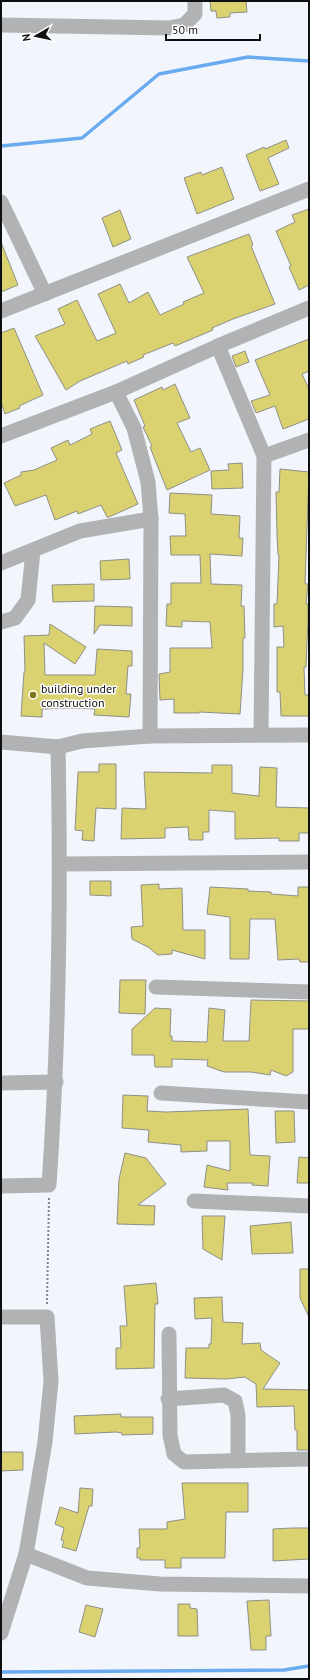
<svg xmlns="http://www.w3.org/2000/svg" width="310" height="1680" font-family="'PT Sans',sans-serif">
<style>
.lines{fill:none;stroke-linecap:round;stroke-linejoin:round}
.stream{stroke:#6aabf0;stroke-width:3.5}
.building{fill:#dad270;stroke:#8f8f89}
.path{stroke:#818387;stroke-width:2;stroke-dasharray:2 2;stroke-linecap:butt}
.minor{stroke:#b0b2b4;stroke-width:15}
.poi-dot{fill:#7c7518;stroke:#fff;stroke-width:1.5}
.labels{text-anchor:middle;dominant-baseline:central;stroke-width:3;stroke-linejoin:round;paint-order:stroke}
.poi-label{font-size:12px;fill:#0e0f11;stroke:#fff;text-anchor:start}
</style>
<rect width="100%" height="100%" fill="#f2f6fc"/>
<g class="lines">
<!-- stream -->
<g class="stream">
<polyline points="1,146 82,138 159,74 248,57 309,61"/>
<polyline points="1,1672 284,1670 309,1666"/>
</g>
</g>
<!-- building -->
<g class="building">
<polygon points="210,1 246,1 247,12 230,13 230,17 217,18 216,11 211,11"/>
<polygon points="286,140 289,148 268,158 279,184 260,191 246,155 264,147 265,149"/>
<polygon points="222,167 234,199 197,214 184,178 201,172 202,175"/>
<polygon points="309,209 309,285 299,290 289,267 291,266 276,231 295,222 292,215"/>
<polygon points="120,210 131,239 113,247 102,218"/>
<polygon points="249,234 253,245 251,246 275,304 233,319 212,328 213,330 175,346 173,343 143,355 144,357 128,364 127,361 80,381 66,390 35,336 65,324 58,309 77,300 97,341 116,333 98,294 120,284 129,303 148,292 160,315 184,304 183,302 204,293 187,257"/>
<polygon points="1,242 18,285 1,292"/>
<polygon points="14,328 43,395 19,406 20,408 5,414 1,402 1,333"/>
<polygon points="309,339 309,371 302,374 309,389 309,419 283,429 275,406 256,413 251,401 270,395 255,360"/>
<polygon points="245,351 249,362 236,367 232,356"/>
<polygon points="175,384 190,418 177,423 191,452 200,448 210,470 167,490 150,447 152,446 143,427 145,426 134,400 162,387 163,390"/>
<polygon points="110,421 122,450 116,453 138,504 109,517 107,517 101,505 78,514 77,511 55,520 46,495 15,506 4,483 21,475 21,472 34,470 57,460 51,448 68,440 70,445 92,434 90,429"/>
<polygon points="242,463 243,488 212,489 211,471 229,470 228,464"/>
<polygon points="280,469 309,472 305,584 308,584 306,604 308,604 308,620 306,667 304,667 305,695 309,695 309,716 281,716 280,692 277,692 277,647 284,647 283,626 274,627 274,604 277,604 279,555 278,555 277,534 276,492 279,492"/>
<polygon points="170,493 212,495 211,514 240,516 239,538 243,538 242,556 210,554 211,584 242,585 241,606 244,606 245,638 243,638 243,669 240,714 199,712 199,713 174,713 174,699 160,700 159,674 170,672 170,648 212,648 210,622 182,621 182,627 166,626 167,604 171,604 171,583 201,583 200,555 171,555 170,536 186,536 185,514 169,513"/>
<polygon points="129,559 130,579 101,580 100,561"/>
<polygon points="94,584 94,601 53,602 52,585"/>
<polygon points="95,606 132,607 132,626 100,625 94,634"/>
<polygon points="50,624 86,647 75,664 44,643 45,675 95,675 97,649 132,651 132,666 128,666 126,694 131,694 129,717 94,715 95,709 73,708 42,709 42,717 21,716 24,672 25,672 24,636 49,635"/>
<polygon points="99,764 116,764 116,809 96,808 94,841 82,840 83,831 75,830 78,772 99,772"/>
<polygon points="212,765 232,765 232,793 259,796 260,767 277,768 276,807 309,808 309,833 299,833 299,841 279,841 279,838 235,839 235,812 209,810 209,832 203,832 203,840 189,840 188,827 165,828 165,838 121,839 122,808 146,809 144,772 212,773"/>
<polygon points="90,881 111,881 111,896 90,895"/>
<polygon points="159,884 159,889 182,888 183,930 205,930 205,959 172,950 172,954 158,955 148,947 132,939 131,927 143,926 141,885"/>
<polygon points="210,887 248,889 248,891 271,892 271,894 298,896 298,887 309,887 309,962 300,962 299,959 278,960 275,919 250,919 249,959 230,959 230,917 207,914"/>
<polygon points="120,980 146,980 145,1014 119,1013"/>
<polygon points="251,1000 309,1001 309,1029 293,1029 293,1072 286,1076 271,1070 270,1075 251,1072 224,1072 207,1066 208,1060 172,1059 172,1067 155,1067 154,1055 132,1055 132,1029 155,1008 171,1009 170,1036 172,1036 172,1041 207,1042 209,1008 225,1010 223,1041 249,1041"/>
<polygon points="123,1095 148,1096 147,1111 166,1112 248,1109 250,1155 270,1156 268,1186 252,1185 253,1183 227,1183 228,1190 204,1187 207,1165 230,1171 230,1141 207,1141 207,1151 181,1152 181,1145 148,1142 149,1130 122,1128"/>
<polygon points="275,1111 294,1111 295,1142 276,1143"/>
<polygon points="125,1153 146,1158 166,1184 138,1205 155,1206 154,1225 117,1224 119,1179"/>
<polygon points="299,1157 309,1158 309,1183 297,1183"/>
<polygon points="202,1216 225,1216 222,1260 203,1249"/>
<polygon points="291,1222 293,1253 252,1254 250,1226"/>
<polygon points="300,1269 309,1269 309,1317 300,1298"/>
<polygon points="156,1283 158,1304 155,1304 154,1368 116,1369 116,1348 121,1348 120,1326 127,1326 124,1286"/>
<polygon points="222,1297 223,1322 243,1323 242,1344 260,1343 261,1350 280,1363 263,1389 309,1390 309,1450 297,1450 297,1430 295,1430 294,1406 257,1407 256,1384 245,1377 226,1379 185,1378 186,1348 209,1348 209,1344 211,1344 212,1318 195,1319 194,1298"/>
<polygon points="121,1414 121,1417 153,1417 153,1434 122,1435 122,1433 116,1432 75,1434 74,1416"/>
<polygon points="1,1452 23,1452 23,1470 1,1471"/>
<polygon points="182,1483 248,1483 248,1512 226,1512 225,1558 181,1558 181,1568 165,1568 165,1560 140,1560 140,1558 137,1558 137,1548 140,1548 139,1529 167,1529 167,1522 185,1519"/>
<polygon points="80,1488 93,1489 92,1506 89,1506 76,1551 62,1547 64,1541 61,1540 64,1528 55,1524 60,1507 78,1513"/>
<polygon points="292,1528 309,1528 309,1559 273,1561 273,1529"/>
<polygon points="269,1600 271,1636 266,1636 266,1650 251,1650 247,1601"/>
<polygon points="178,1604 190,1604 190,1608 197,1609 198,1636 178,1636"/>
<polygon points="86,1605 103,1609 95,1637 79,1632"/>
</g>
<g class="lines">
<!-- path -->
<polyline class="path" points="47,1304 49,1198"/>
<!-- minor -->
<g class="minor">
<polyline points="1,25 169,28 184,25 195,14 195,1"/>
<polyline points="1,202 45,294"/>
<polyline points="1,311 309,189"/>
<polyline points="218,346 309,308"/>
<polyline points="116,392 218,346 264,456 261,734"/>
<polyline points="1,436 116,392 134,428 148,482 151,519 150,736"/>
<polyline points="264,456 309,440"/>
<polyline points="1,563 80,531 151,519"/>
<polyline points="1,622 15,618 28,600 33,551"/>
<path d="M1,742l57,5c3,146 1,292 -9,438l-48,1"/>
<polyline points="58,747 82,741 150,736 309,735"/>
<polyline points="61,864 309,862"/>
<polyline points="156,987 309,992"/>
<polyline points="1,1083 56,1082"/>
<polyline points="161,1093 309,1102"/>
<polyline points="194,1201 309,1206"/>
<polyline points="1,1317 47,1317 51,1381 45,1442 26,1554 87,1578 160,1584 309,1586"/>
<polyline points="169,1334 170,1435 174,1454 184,1462 309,1459"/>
<polyline points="168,1399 224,1395 235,1401 238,1415 238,1461"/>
<polyline points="1,1633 26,1554"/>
</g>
</g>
<!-- markers -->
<circle class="poi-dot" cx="33" cy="695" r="4"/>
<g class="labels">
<!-- poi labels -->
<g class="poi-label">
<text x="41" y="688">building under<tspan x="41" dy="14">construction</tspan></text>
</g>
</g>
<!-- border -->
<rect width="310" height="1680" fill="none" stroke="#0e0f11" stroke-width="4"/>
<!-- north arrow -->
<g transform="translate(36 36) rotate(261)" stroke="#ffffff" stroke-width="3" paint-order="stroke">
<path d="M0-3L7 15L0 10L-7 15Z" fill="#0e0f11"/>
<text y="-6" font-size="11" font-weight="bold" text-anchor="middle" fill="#0e0f11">N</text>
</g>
<!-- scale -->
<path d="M166 34v6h94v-6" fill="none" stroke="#0e0f11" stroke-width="2"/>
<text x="172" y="34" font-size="12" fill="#0e0f11" stroke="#ffffff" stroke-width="3" paint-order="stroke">50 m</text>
</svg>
